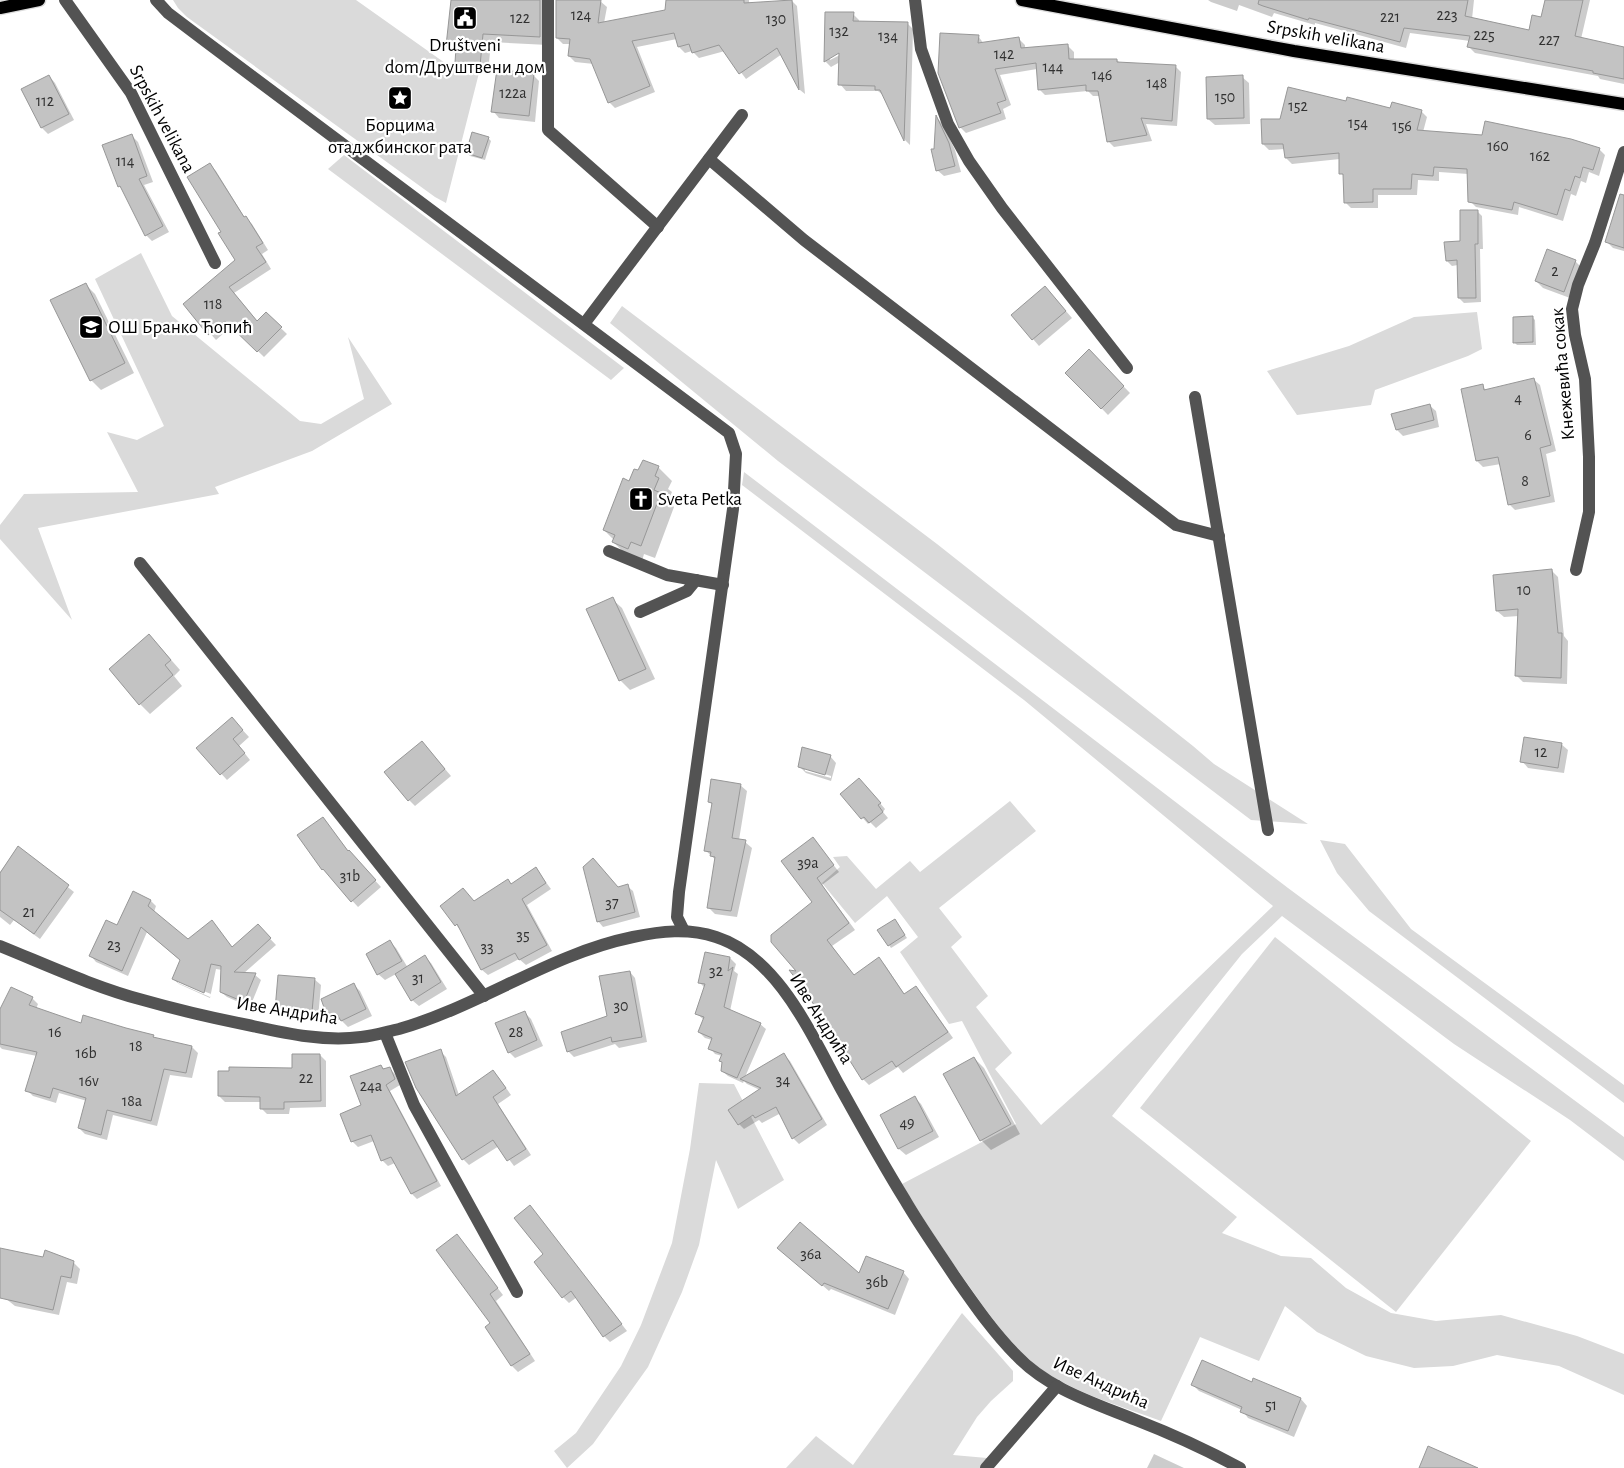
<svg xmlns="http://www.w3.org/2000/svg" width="1624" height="1468" font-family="'Alegreya Sans',sans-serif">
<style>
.green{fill:#dadada}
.shadow{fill:#0003;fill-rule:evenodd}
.building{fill:#c3c3c3;stroke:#979797}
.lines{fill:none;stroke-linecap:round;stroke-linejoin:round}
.major-casing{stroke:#dbdbdb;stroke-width:15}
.minor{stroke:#535353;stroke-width:12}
.major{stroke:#000;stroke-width:12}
.labels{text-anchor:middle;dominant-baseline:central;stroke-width:4.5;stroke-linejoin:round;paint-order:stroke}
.number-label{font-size:16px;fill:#313131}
.street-label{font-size:19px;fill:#000;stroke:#fff}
.poi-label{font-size:19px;fill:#000;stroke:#fff}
</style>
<rect width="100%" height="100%" fill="#fff"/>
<!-- green -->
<g class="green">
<polygon points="173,0 356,0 445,63 480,69 446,203 435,197 187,17 178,8"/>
<polygon points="344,155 624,368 611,380 328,169"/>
<polygon points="141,253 172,316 300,421 321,424 364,399 348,337 392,404 312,451 215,487 219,494 38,528 72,620 0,539 0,525 24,494 138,492 107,432 137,440 164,426 95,279"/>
<polygon points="622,306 937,544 1193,746 1214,764 1308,824 1251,820 778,461 610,323"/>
<polygon points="1477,312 1482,349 1468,356 1375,390 1371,405 1297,415 1267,371 1349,346 1414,317"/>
<path d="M744,472l544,416 336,249v24l-54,-41 -116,-76 -172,-128 -40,38 -130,162 125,101 -15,16 59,23 30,2 35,30 45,25 45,8 65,-6 76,21 47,18v41l-65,-29 -62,-11 -44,11 -39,2 -48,-12 -49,-24 -32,-26 -26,55 -59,-24 -39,84c-38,-14 -79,-26 -113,-47 -31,-20 -58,-58 -79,-88 -24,-33 -46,-67 -67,-102l114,-60 -54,-103 -13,3 -49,-72 18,-15 -31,-41 -32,27 -33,-40 18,-16 -7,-10 14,-1 29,33 34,-28 10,11 90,-71 26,30 -97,77 23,29 -11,10 37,49 -12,11 36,46 -17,16 46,56 61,-55 171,-164 -249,-206 -282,-215z"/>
<polygon points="1320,840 1345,844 1411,929 1624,1085 1624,1103 1369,911 1337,873"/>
<polygon points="1275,937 1531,1141 1396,1312 1140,1108"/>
<polygon points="699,1083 734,1084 784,1180 738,1209 716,1160 699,1245 682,1292 648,1367 593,1444 567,1468 554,1451 576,1433 621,1366 641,1325 672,1243 690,1149"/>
<polygon points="962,1313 1013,1371 1013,1381 991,1401 977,1417 953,1455 987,1458 992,1468 786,1468 816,1436 853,1465"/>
</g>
<!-- shadow -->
<g class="shadow">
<polygon points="452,0 551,0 548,45 491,42 488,73 464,71 456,63 456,54 447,46"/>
<polygon points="557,0 600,1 607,7 604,23 667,11 668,0 749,0 749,4 791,0 797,6 805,94 800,90 782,54 746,79 725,51 699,58 692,51 685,53 679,47 677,39 637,47 655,92 615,108 609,102 594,64 575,62 569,56 571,44 563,44 557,38"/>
<polygon points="1208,0 1474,0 1472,19 1530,31 1542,18 1546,0 1590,0 1581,39 1624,48 1624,84 1600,79 1598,76 1475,53 1469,47 1470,41 1410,33 1406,48 1315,23 1315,25 1274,13 1272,17 1239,5 1237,11 1211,2"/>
<path d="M853,14l6,6v2l48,1 6,6 -3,116 -5,-5 -21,-44 -6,-5h-32l-6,-7v-22l-9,5 -6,-6zM844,49l2,3 -16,8v-3z"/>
<polygon points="978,36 984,44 1019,39 1025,45 1025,49 1068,46 1074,52 1074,60 1117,60 1120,63 1175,66 1181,72 1177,126 1146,124 1152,141 1114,147 1108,141 1100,96 1093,96 1088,91 1045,95 1039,89 1037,69 1000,75 1011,105 1003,109 1006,119 966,133 960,127"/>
<polygon points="533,75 539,81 535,122 499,118 493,111"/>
<polygon points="49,76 55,83 74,120 48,134 42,128"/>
<polygon points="1242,77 1249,83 1250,124 1215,125 1208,119"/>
<polygon points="1347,102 1391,110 1421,111 1427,117 1423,132 1599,149 1605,155 1599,176 1589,172 1586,183 1581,181 1576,196 1571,194 1563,221 1519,207 1518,215 1476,207 1470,201 1468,174 1439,172 1439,181 1418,180 1417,195 1378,195 1378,208 1351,208 1345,202 1345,177 1341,173 1340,159 1292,164 1286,158 1285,149 1269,150 1263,144 1281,120"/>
<polygon points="937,118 942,123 955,150 961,172 944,176 937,170 936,150"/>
<polygon points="132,136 138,142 153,182 144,185 169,232 152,241 146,235 123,190 119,186"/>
<polygon points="488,138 491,141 485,160 470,156 467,153"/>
<polygon points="210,165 216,171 245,218 252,224 268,250 262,254 271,269 234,293 258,322 266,314 287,334 264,357 232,326 216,340 184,304 237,260 222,232"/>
<polygon points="1624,195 1624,251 1613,248 1606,241"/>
<polygon points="1477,211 1482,216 1483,249 1480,249 1481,302 1464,303 1459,298 1458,265 1452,266 1447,261 1462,242"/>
<polygon points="1575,261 1581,267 1570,298 1543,288 1536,281"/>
<polygon points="85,284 95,294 134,373 101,390 91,380"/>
<polygon points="1051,294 1072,318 1039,346 1033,339"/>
<polygon points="1532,317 1535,320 1536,345 1517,345 1514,342"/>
<polygon points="1089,351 1130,393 1108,415 1067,373"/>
<polygon points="1533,379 1540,385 1556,451 1546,454 1555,502 1515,510 1509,504 1501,464 1483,467 1477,461 1482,386 1487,391"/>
<polygon points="1429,405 1436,411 1439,427 1403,436 1397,430 1393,415"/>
<polygon points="658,467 672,481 668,489 672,492 668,501 674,507 655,558 644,554 642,561 627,555 613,542 614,540 604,530 630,482 639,472"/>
<polygon points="1552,571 1558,577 1564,636 1568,641 1567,684 1523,682 1516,675 1519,616 1504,617 1497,611"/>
<polygon points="612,599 622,608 655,679 630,690 620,680"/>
<polygon points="159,646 180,670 174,676 182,686 150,714 140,704"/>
<polygon points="238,725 249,737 239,746 250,760 227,780 198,748"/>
<polygon points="1561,744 1568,750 1564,773 1528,768 1522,761"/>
<polygon points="428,749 451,776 415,806 409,800"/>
<path d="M830,756l6,7 -5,18 -25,-8 -6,-6zM805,768l26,8v2l-26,-7z"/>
<polygon points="740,785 747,791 739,840 745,842 752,848 737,917 715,914 709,908 716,860 706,851 713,806 709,801"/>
<polygon points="865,785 885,809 883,812 888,818 876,828 870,822 868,824 842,794"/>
<polygon points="323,818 349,852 381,887 358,907 323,869 299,836"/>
<polygon points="813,839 839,872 822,885 855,930 832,946 854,976 879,959 885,965 905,995 916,988 922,994 953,1038 903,1073 898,1067 869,1085 863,1079 799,973 814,902"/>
<polygon points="18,848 74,892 40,939 14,920 10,925 0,917 0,872"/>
<polygon points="536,869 551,889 527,905 552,951 526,965 519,959 488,975 482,970 462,932 441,906 474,903 512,885"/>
<polygon points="627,886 633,891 640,917 603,927 598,921 618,888"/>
<path d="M134,893l17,8 5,5 -2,6 34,29 29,-13 16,20 25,-22 18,19 -33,29 12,1 6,5 -11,27 -23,-10 -6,-5 1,-22 -6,-1 -6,29 -31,-14 -6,-5 8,-18 -34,-29 -19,44 -32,-14 -5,-6 27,-30zM178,981l33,13 -1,3 -32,-14z"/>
<polygon points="897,923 907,938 891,948 879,930"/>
<polygon points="390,942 396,948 408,968 425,957 431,963 447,989 419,1006 412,1000 396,974 385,980 378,974"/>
<polygon points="706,953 730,958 736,964 734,971 738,974 730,1011 760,1024 766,1029 745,1077 784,1055 790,1061 827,1125 799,1144 793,1138 781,1113 762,1123 759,1120 744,1129 739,1124 760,1090 747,1084 744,1081 743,1083 728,1076 722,1071 723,1063 721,1061 722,1056 715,1054 710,1048 712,1040 705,1038 699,1032 704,1020 696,1013 705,988 699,982"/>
<polygon points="630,972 635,978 647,1042 619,1048 615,1044 574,1057 569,1052 562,1033 608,1017"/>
<polygon points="314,979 321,985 318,1018 283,1016 277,1009"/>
<polygon points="354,985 360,991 372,1016 348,1027 341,1020 334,1019 327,1013"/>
<polygon points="32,998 38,1004 36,1009 82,1024 153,1036 156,1039 192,1047 198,1053 192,1078 170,1075 157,1126 113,1115 107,1140 85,1134 79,1128 87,1101 59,1093 56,1103 33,1096 27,1090 37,1056 2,1049 0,1047 0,1023"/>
<polygon points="524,1012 531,1019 543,1046 515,1058 509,1052"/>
<polygon points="440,1051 446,1057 459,1095 493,1072 499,1078 511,1095 498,1104 531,1155 514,1166 499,1146 469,1165 463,1159"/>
<polygon points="320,1055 326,1061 326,1107 290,1108 289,1114 267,1114 261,1108 261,1102 225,1102 219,1096 293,1070"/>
<polygon points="974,1058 984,1068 1020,1134 991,1150 981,1140"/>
<polygon points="381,1066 385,1070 389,1068 395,1074 400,1085 390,1091 441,1186 417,1199 412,1194 395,1163 388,1166 382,1160 374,1141 358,1147 352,1141 363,1106"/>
<polygon points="915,1098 921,1104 939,1137 906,1155 899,1149 882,1115"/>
<polygon points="530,1207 627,1331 610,1342 604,1336 577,1297 569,1303 563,1297 545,1254"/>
<polygon points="457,1235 503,1295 496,1301 535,1361 518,1372 512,1366 487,1327 492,1324"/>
<polygon points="0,1249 44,1259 74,1263 80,1269 77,1284 67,1282 59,1315 15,1306 0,1294"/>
<polygon points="786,1254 859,1275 903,1272 909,1279 895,1315 831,1289 829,1291"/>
<polygon points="1254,1380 1301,1399 1307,1406 1294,1437 1248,1418 1242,1410 1199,1391 1192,1384 1252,1384"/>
<polygon points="1154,1454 1184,1468 1185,1468 1147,1468"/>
</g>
<!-- building -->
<g class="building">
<polygon points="451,0 540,0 540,37 483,34 480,66 455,63 456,47 446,46"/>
<polygon points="556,0 601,0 598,23 665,10 666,0 744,0 744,3 792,0 799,90 777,48 739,74 719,45 692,53 689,44 678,47 674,33 632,41 650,86 608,103 590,59 568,56 570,39 556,38"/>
<polygon points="1259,0 1468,0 1465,16 1529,30 1532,15 1541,17 1545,0 1583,0 1575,36 1624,47 1624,79 1593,73 1593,71 1467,47 1470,36 1404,28 1400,42 1309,18 1308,20 1263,6 1258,4"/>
<polygon points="825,12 854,12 853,21 908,22 904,141 880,90 875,90 875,86 838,85 839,53 824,62"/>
<polygon points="940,33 979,35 978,43 1019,37 1021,48 1068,44 1069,59 1117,59 1117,62 1176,65 1172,121 1141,118 1147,135 1107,142 1098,91 1086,91 1086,85 1038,90 1036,63 995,69 1006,100 997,103 1001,113 959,128 938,73"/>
<polygon points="497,69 534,74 529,116 491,112"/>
<polygon points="49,75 69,114 41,128 21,89"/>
<polygon points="1243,75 1244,118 1207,119 1206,77"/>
<polygon points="1288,87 1346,101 1347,97 1390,108 1392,102 1422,110 1417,130 1482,135 1485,121 1571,139 1600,148 1593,170 1583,167 1580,178 1575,176 1570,191 1565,189 1557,215 1514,202 1512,210 1468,202 1467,169 1434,167 1433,176 1412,174 1411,189 1373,189 1373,202 1344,203 1343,174 1339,174 1339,153 1285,158 1283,144 1262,144 1261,119 1280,119"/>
<polygon points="936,115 949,143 955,166 936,171 931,149 934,149"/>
<polygon points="472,132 489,137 482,158 466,153"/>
<polygon points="132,134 147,176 139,179 163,226 145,236 120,186 118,187 102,145"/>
<polygon points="210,163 244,217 246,216 263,243 256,247 266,262 229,287 257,321 266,312 282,327 257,352 225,321 208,335 183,304 235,260 218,233 221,232 187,177"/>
<polygon points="1620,194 1624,195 1624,248 1605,242"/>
<polygon points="1460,210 1478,210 1478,244 1475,244 1476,298 1458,298 1457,260 1446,261 1444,242 1460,241"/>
<polygon points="1547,249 1576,260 1564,292 1535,281"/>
<polygon points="86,283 125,363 90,381 50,300"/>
<polygon points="1045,286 1066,311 1032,340 1011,315"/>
<polygon points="1533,316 1533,342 1513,343 1513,317"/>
<polygon points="1089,349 1124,386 1101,409 1065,373"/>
<polygon points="1534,378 1551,445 1540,448 1550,496 1508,505 1498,457 1476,461 1461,389 1483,384 1484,390"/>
<polygon points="1430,404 1434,420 1396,430 1391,414"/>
<polygon points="643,460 659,466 655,476 659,478 654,490 661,493 641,546 631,542 628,549 612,542 615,535 603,530 623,478 629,481 634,469 638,470"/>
<polygon points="1552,569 1558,633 1562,633 1561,678 1515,676 1518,609 1496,611 1493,575"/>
<polygon points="613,597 646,669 619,681 586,609"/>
<polygon points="149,634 171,660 165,665 173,675 139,705 109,669"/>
<polygon points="232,717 243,730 233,739 245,753 220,775 196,748"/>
<polygon points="1524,737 1562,743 1558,768 1520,762"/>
<polygon points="422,741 445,769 408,801 384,772"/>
<polygon points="802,747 831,755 825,775 798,767"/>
<polygon points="859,778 881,803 878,805 883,812 869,823 864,817 861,819 840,794"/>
<polygon points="711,779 741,784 732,838 746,840 731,911 707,908 715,857 710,856 711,852 704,851 712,803 708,802"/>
<polygon points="323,817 348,851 349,850 376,880 351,902 323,869 322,870 297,835"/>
<polygon points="813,837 834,865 817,878 849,923 827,940 854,975 879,957 904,994 916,986 948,1032 896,1067 892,1061 862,1080 845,1053 846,1052 810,999 811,998 789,970 796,971 771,942 771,935 812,902 781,861"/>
<polygon points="18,846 69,885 34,934 0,910 0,873"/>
<polygon points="593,858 618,887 628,884 635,912 597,922 583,867"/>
<polygon points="536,867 546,883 522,899 547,945 519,960 515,953 481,970 457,924 455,926 440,906 463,888 474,901 508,879 511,884"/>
<polygon points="133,891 151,900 148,906 188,939 212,920 232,947 258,924 271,938 234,972 256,973 244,1002 220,992 221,966 211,964 204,993 172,979 180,960 141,927 122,971 89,956 106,920 117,925"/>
<polygon points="895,919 905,935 888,946 877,930"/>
<polygon points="390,940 402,961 377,975 366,954"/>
<polygon points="705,952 730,957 728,971 733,967 724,1007 761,1023 737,1078 721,1071 722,1062 719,1061 722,1054 708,1049 712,1038 698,1032 704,1017 695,1014 705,984 698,983"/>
<polygon points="425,955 441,982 411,1001 395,974"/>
<polygon points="630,971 642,1037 612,1042 611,1037 567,1052 561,1032 607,1016 599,976"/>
<polygon points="278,975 315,978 312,1012 275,1010"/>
<polygon points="354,983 366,1009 341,1021 337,1014 326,1013 321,999"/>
<polygon points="11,987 33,997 29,1005 81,1023 83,1015 126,1028 154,1035 153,1037 192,1046 186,1073 164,1069 151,1121 107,1110 101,1135 78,1128 86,1098 53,1088 50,1098 25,1091 37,1052 0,1044 0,1009"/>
<polygon points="525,1011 537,1040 508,1053 495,1023"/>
<polygon points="441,1049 456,1096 493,1070 506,1088 493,1097 526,1149 507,1161 493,1140 462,1160 416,1088 405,1062"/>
<polygon points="784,1053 822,1119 792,1139 776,1107 755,1118 753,1115 738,1125 728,1110 761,1088 740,1079"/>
<polygon points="292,1054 320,1054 321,1101 284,1102 284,1109 260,1109 260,1097 218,1096 218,1071 229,1071 229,1067 292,1068"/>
<polygon points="974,1057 1011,1124 980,1141 943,1074"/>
<polygon points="381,1065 383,1069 390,1067 395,1079 386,1085 437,1181 411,1194 391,1157 381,1161 371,1135 351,1142 340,1114 361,1105 350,1076"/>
<polygon points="915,1096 933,1131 898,1149 880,1115"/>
<polygon points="530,1205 622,1324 603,1337 571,1291 562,1298 534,1262 543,1254 514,1218"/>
<polygon points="800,1222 859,1273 866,1256 904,1271 888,1309 824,1283 822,1286 777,1248"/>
<polygon points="457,1234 498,1288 490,1294 530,1354 511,1366 485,1327 490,1323 436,1250"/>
<polygon points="0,1248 43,1257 45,1250 74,1261 71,1278 61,1276 53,1310 0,1298"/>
<polygon points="1202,1360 1252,1382 1253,1378 1301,1398 1288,1431 1240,1412 1242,1407 1191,1385"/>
<polygon points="1428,1446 1478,1468 1419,1468"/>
</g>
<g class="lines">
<defs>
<g id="major">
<polyline points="1022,0 1294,51 1624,104"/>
<polyline points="0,8 39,0"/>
</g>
</defs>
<!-- major casing -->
<use href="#major" class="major-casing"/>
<!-- minor -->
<g class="minor">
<polyline points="65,0 131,93 215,263"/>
<polyline points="156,0 168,13 205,41 729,433 736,454 733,509 679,892 677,917 684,931"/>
<polyline points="548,0 548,130 658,227"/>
<polyline points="915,0 921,49 948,124 969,161 1002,208 1127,368"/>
<polyline points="709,159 804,240 1176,525 1219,536"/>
<polyline points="584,324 742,115"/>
<polyline points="1195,397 1268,830"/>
<polyline points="609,551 667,575 723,585"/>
<polyline points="140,563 484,996"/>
<polyline points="1576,570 1589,512 1589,457 1585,379 1575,335 1572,309 1578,285 1595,243 1624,152"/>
<polyline points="640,612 687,591 696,580"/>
<path d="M0,946c47,19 94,41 143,54 35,10 70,18 105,25 37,8 75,17 113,12 13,-1 25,-5 38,-8 81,-23 151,-75 234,-92 28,-6 55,-9 83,0 62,20 95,97 124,150 21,38 42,76 65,113 15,26 33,51 50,77 19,27 38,55 61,78 32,34 78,48 120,65 36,14 71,30 104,48"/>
<polyline points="385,1033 414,1105 517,1292"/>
<polyline points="986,1468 1057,1386"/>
</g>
<!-- major -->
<use href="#major" class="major"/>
</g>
<!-- icons -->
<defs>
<symbol id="civic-square" viewBox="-11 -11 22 22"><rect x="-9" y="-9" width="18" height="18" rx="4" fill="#000" stroke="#fff"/><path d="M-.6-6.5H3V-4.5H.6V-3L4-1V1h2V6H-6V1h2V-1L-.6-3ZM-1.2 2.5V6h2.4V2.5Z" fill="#fff"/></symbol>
<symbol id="sight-square" viewBox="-11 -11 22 22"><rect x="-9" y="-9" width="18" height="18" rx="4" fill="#000" stroke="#fff"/><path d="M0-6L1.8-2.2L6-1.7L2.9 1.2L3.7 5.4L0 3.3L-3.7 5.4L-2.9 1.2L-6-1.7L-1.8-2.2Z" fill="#fff"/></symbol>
<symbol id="school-square" viewBox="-11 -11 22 22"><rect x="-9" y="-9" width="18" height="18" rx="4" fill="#000" stroke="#fff"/><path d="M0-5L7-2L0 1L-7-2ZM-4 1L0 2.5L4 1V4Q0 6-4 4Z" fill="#fff"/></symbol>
<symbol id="church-square" viewBox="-11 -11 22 22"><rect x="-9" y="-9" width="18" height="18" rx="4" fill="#000" stroke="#fff"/><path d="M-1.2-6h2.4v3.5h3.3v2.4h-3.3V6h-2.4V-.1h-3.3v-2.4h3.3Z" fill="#fff"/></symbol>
</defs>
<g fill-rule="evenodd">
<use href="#civic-square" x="451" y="4" width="28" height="28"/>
<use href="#sight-square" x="386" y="84" width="28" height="28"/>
<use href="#school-square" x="77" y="313" width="28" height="28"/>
<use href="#church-square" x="627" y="485" width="28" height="28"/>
</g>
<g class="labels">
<!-- number labels -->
<g class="number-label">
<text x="581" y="15">124</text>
<text x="1447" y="15">223</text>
<text x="1390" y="17">221</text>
<text x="520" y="18">122</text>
<text x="776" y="19">130</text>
<text x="839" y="31">132</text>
<text x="1484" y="35">225</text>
<text x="888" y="36">134</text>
<text x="1549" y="40">227</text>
<text x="1004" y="54">142</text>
<text x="1053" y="67">144</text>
<text x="1102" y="75">146</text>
<text x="1157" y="83">148</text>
<text x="513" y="93">122a</text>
<text x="1225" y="97">150</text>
<text x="45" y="101">112</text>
<text x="1298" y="106">152</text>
<text x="1358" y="123">154</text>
<text x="1402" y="126">156</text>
<text x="1498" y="146">160</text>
<text x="1540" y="156">162</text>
<text x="125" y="161">114</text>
<text x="1555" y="271">2</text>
<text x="213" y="304">118</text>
<text x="1518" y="398">4</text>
<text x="1528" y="435">6</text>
<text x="1525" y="481">8</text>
<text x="1524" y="590">10</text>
<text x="1541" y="752">12</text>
<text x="808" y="863">39a</text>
<text x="350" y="876">31b</text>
<text x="612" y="903">37</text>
<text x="29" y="912">21</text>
<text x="523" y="935">35</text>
<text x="114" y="945">23</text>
<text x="487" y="947">33</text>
<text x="716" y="971">32</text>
<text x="418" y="978">31</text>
<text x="621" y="1006">30</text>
<text x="55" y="1032">16</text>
<text x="516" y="1032">28</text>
<text x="136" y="1046">18</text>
<text x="86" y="1053">16b</text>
<text x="306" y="1078">22</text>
<text x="783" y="1080">34</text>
<text x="89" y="1081">16v</text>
<text x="371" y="1086">24a</text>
<text x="132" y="1101">18a</text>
<text x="907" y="1123">49</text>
<text x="811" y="1254">36a</text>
<text x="877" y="1282">36b</text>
<text x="1271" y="1405">51</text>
</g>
<!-- street labels -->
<g class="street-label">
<text transform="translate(1326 37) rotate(10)">Srpskih velikana</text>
<text transform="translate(162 119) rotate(62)">Srpskih velikana</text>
<text transform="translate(1563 374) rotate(-95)">Кнежевића сокак</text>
<text transform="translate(287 1011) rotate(9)">Иве Андрића</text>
<text transform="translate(821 1019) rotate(58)">Иве Андрића</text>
<text transform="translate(1101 1383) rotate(24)">Иве Андрића</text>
</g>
<!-- poi labels -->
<g class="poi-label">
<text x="465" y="45">Društveni<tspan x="465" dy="22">dom/Друштвени дом</tspan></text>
<text x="400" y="125">Борцима<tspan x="400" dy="22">отаджбинског рата</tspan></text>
<text x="108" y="327" text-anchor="start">ОШ Бранко Ћопић</text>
<text x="658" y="499" text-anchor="start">Sveta Petka</text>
</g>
</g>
</svg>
